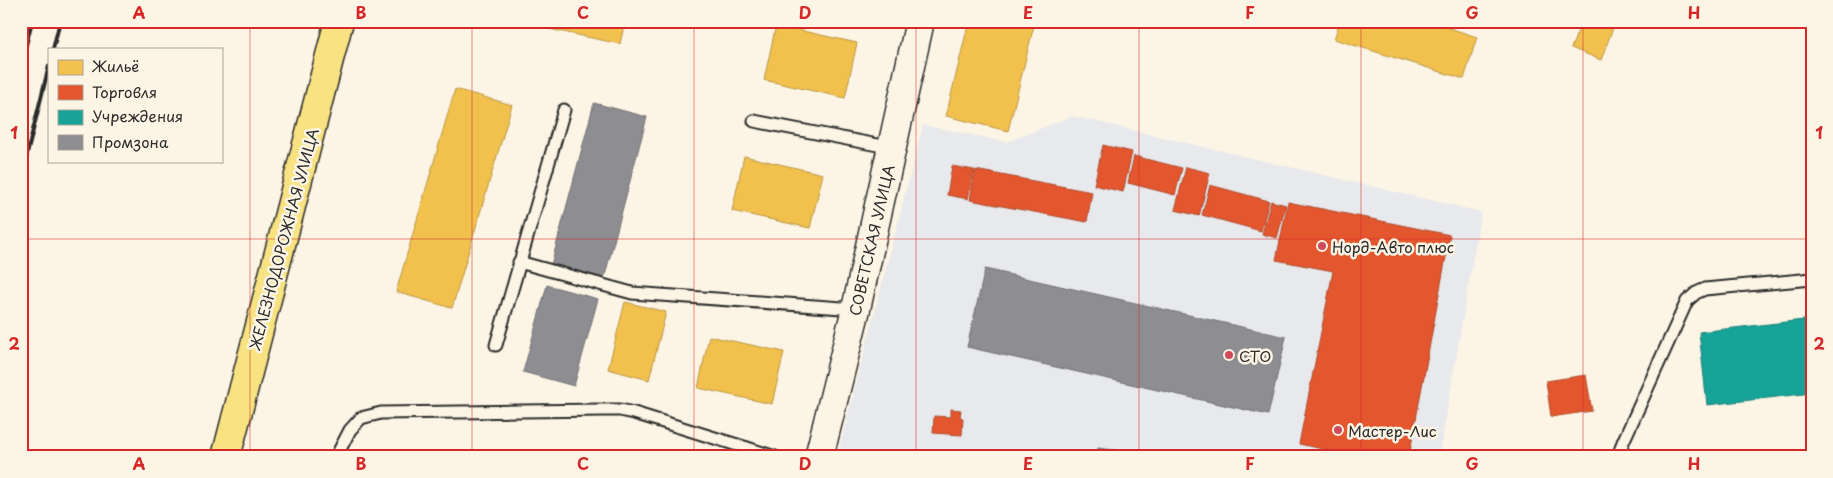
<svg xmlns="http://www.w3.org/2000/svg" width="1833" height="478" font-family="'Playpen Sans',sans-serif">
<style>
.built{fill:#e8e9ec}
.homes{fill:#f2c14e;stroke:#b69444}
.shops{fill:#e4572e;stroke:#ac4a2d}
.public{fill:#17a398;stroke:#1d7f77}
.industry{fill:#8d8d92;stroke:#707073}
.lines{fill:none;stroke-linecap:round;stroke-linejoin:round}
.service-casing{stroke:#2b2b2b;stroke-width:15}
.tertiary-casing{stroke:#2b2b2b;stroke-width:31}
.primary-casing{stroke:#2b2b2b;stroke-width:31}
.service{stroke:#fcf5e5;stroke-width:11}
.tertiary{stroke:#fcf5e5;stroke-width:28}
.primary{stroke:#f8e281;stroke-width:28}
.rail{stroke:#2b2b2b;stroke-width:4}
.grid{fill:none;stroke:#d62828;stroke-width:1;stroke-opacity:0.55}
.poi-dot{fill:#d1495b;stroke:#fcf5e5;stroke-width:2}
.labels{text-anchor:middle;dominant-baseline:central;stroke-width:5;stroke-linejoin:round;paint-order:stroke}
.street-label{font-size:15px;fill:#2b2b2b;stroke:#fcf5e5}
.poi-label{font-size:15px;fill:#2b2b2b;stroke:#fcf5e5;text-anchor:start}
.neatline{fill:none;stroke:#d62828;stroke-width:2}
.grid-label{font-size:16px;text-anchor:middle;font-weight:bold;fill:#d62828}
</style>
<rect width="100%" height="100%" fill="#fcf5e5"/>
<filter id="ink" filterUnits="userSpaceOnUse"><feTurbulence type="fractalNoise" baseFrequency=".02" numOctaves="2"/><feDisplacementMap in="SourceGraphic" scale="10" xChannelSelector="R" yChannelSelector="G"/><feConvolveMatrix kernelMatrix="1 2 1 2 8 2 1 2 1" color-interpolation-filters="sRGB"/></filter>
<g filter="url(#ink)">
<!-- built -->
<polygon class="built" points="1072,116 1481,212 1439,457 837,457 923,125 1007,142"/>
<!-- homes -->
<g class="homes">
<polygon points="511,21 625,21 620,44"/>
<polygon points="969,21 1035,21 1008,131 946,116"/>
<polygon points="1340,21 1428,21 1477,37 1464,79 1334,39"/>
<polygon points="1563,21 1578,21 1576,26"/>
<polygon points="1582,21 1596,21 1613,28 1601,60 1571,48"/>
<polygon points="776,25 857,43 845,98 764,80"/>
<polygon points="455,89 512,105 452,308 396,292"/>
<polygon points="744,156 823,174 810,228 732,211"/>
<polygon points="625,302 666,312 649,380 608,369"/>
<polygon points="709,336 784,352 772,404 698,388"/>
<polygon points="655,452 655,457 363,457 363,453"/>
</g>
<!-- shops -->
<g class="shops">
<polygon points="1103,145 1132,152 1123,192 1094,185"/>
<polygon points="1134,156 1182,168 1175,195 1128,183"/>
<polygon points="952,166 974,170 968,199 947,195"/>
<polygon points="1186,167 1210,173 1199,216 1175,210"/>
<polygon points="975,170 1092,192 1087,222 970,200"/>
<polygon points="1210,185 1269,201 1261,231 1202,215"/>
<polygon points="1271,201 1286,205 1277,238 1262,234"/>
<polygon points="1288,202 1450,235 1409,457 1360,457 1299,444 1333,271 1276,260"/>
<polygon points="1586,375 1592,411 1551,417 1546,381"/>
<polygon points="951,409 961,410 960,417 963,418 962,435 933,433 934,416 951,417"/>
</g>
<!-- public -->
<polygon class="public" points="1812,319 1812,393 1707,405 1699,332"/>
<!-- industry -->
<g class="industry">
<polygon points="594,103 647,117 604,279 551,265"/>
<polygon points="985,269 1286,337 1268,415 967,347"/>
<polygon points="547,285 598,299 574,386 523,372"/>
<polygon points="1098,448 1161,456 1096,457"/>
</g>
<g class="lines">
<defs>
<g id="service">
<polyline points="754,121 893,148"/>
<polyline points="519,262 632,293 856,309"/>
<polyline points="496,345 564,110"/>
<polyline points="747,448 775,457"/>
<polyline points="336,457 350,430 361,418 381,413 604,410 620,410 634,413 747,448 744,457"/>
<polyline points="1618,457 1623,442 1687,301 1696,293 1705,289 1812,279"/>
</g>
<polyline id="tertiary" points="819,457 856,309 920,21"/>
<polyline id="primary" points="226,457 339,21"/>
</defs>
<!-- service casing -->
<use href="#service" class="service-casing"/>
<!-- tertiary casing -->
<use href="#tertiary" class="tertiary-casing"/>
<!-- primary casing -->
<use href="#primary" class="primary-casing"/>
<!-- service -->
<use href="#service" class="service"/>
<!-- tertiary -->
<use href="#tertiary" class="tertiary"/>
<!-- primary -->
<use href="#primary" class="primary"/>
<!-- rail -->
<g class="rail">
<polyline points="53,49 60,21"/>
<polyline points="21,65 32,21"/>
<polyline points="21,178 49,66"/>
</g>
</g>
</g>
<!-- grid -->
<path class="grid" d="M250,21v436M472,21v436M694,21v436M916,21v436M1139,21v436M1361,21v436M1583,21v436M21,239h1791"/>
<!-- markers -->
<g class="poi-dot">
<circle cx="1322" cy="246" r="5"/>
<circle cx="1229" cy="355" r="5"/>
<circle cx="1338" cy="430" r="5"/>
</g>
<g class="labels">
<!-- street labels -->
<g class="street-label">
<text transform="translate(283 239) rotate(-75)">ЖЕЛЕЗНОДОРОЖНАЯ УЛИЦА</text>
<text transform="translate(871 240) rotate(-77)">СОВЕТСКАЯ УЛИЦА</text>
</g>
<!-- poi labels -->
<g class="poi-label">
<text x="1332" y="246">Норд-Авто плюс</text>
<text x="1239" y="355">СТО</text>
<text x="1348" y="430">Мастер-Лис</text>
</g>
</g>
<!-- margin -->
<rect width="1833" height="478" fill="none" stroke="#fcf5e5" stroke-width="55"/>
<!-- legend -->
<rect x="48" y="48" width="175" height="115" fill="#fcf5e5" stroke="#a8a49b"/>
<rect x="58" y="60" width="25" height="15" fill="#f2c14e" stroke="#a8a49b"/>
<text x="92" y="72" font-size="15" fill="#2b2b2b">Жильё</text>
<rect x="58" y="85" width="25" height="15" fill="#e4572e" stroke="#a8a49b"/>
<text x="92" y="98" font-size="15" fill="#2b2b2b">Торговля</text>
<rect x="58" y="110" width="25" height="15" fill="#17a398" stroke="#a8a49b"/>
<text x="92" y="122" font-size="15" fill="#2b2b2b">Учреждения</text>
<rect x="58" y="135" width="25" height="15" fill="#8d8d92" stroke="#a8a49b"/>
<text x="92" y="148" font-size="15" fill="#2b2b2b">Промзона</text>
<rect x="28" y="28" width="1778" height="422" class="neatline"/>
<g class="grid-label">
<text x="139" y="19">A</text>
<text x="361" y="19">B</text>
<text x="583" y="19">C</text>
<text x="805" y="19">D</text>
<text x="1028" y="19">E</text>
<text x="1250" y="19">F</text>
<text x="1472" y="19">G</text>
<text x="1694" y="19">H</text>
<text x="14" y="139">1</text>
<text x="1819" y="139">1</text>
<text x="14" y="350">2</text>
<text x="1819" y="350">2</text>
<text x="139" y="470">A</text>
<text x="361" y="470">B</text>
<text x="583" y="470">C</text>
<text x="805" y="470">D</text>
<text x="1028" y="470">E</text>
<text x="1250" y="470">F</text>
<text x="1472" y="470">G</text>
<text x="1694" y="470">H</text>
</g>
</svg>
